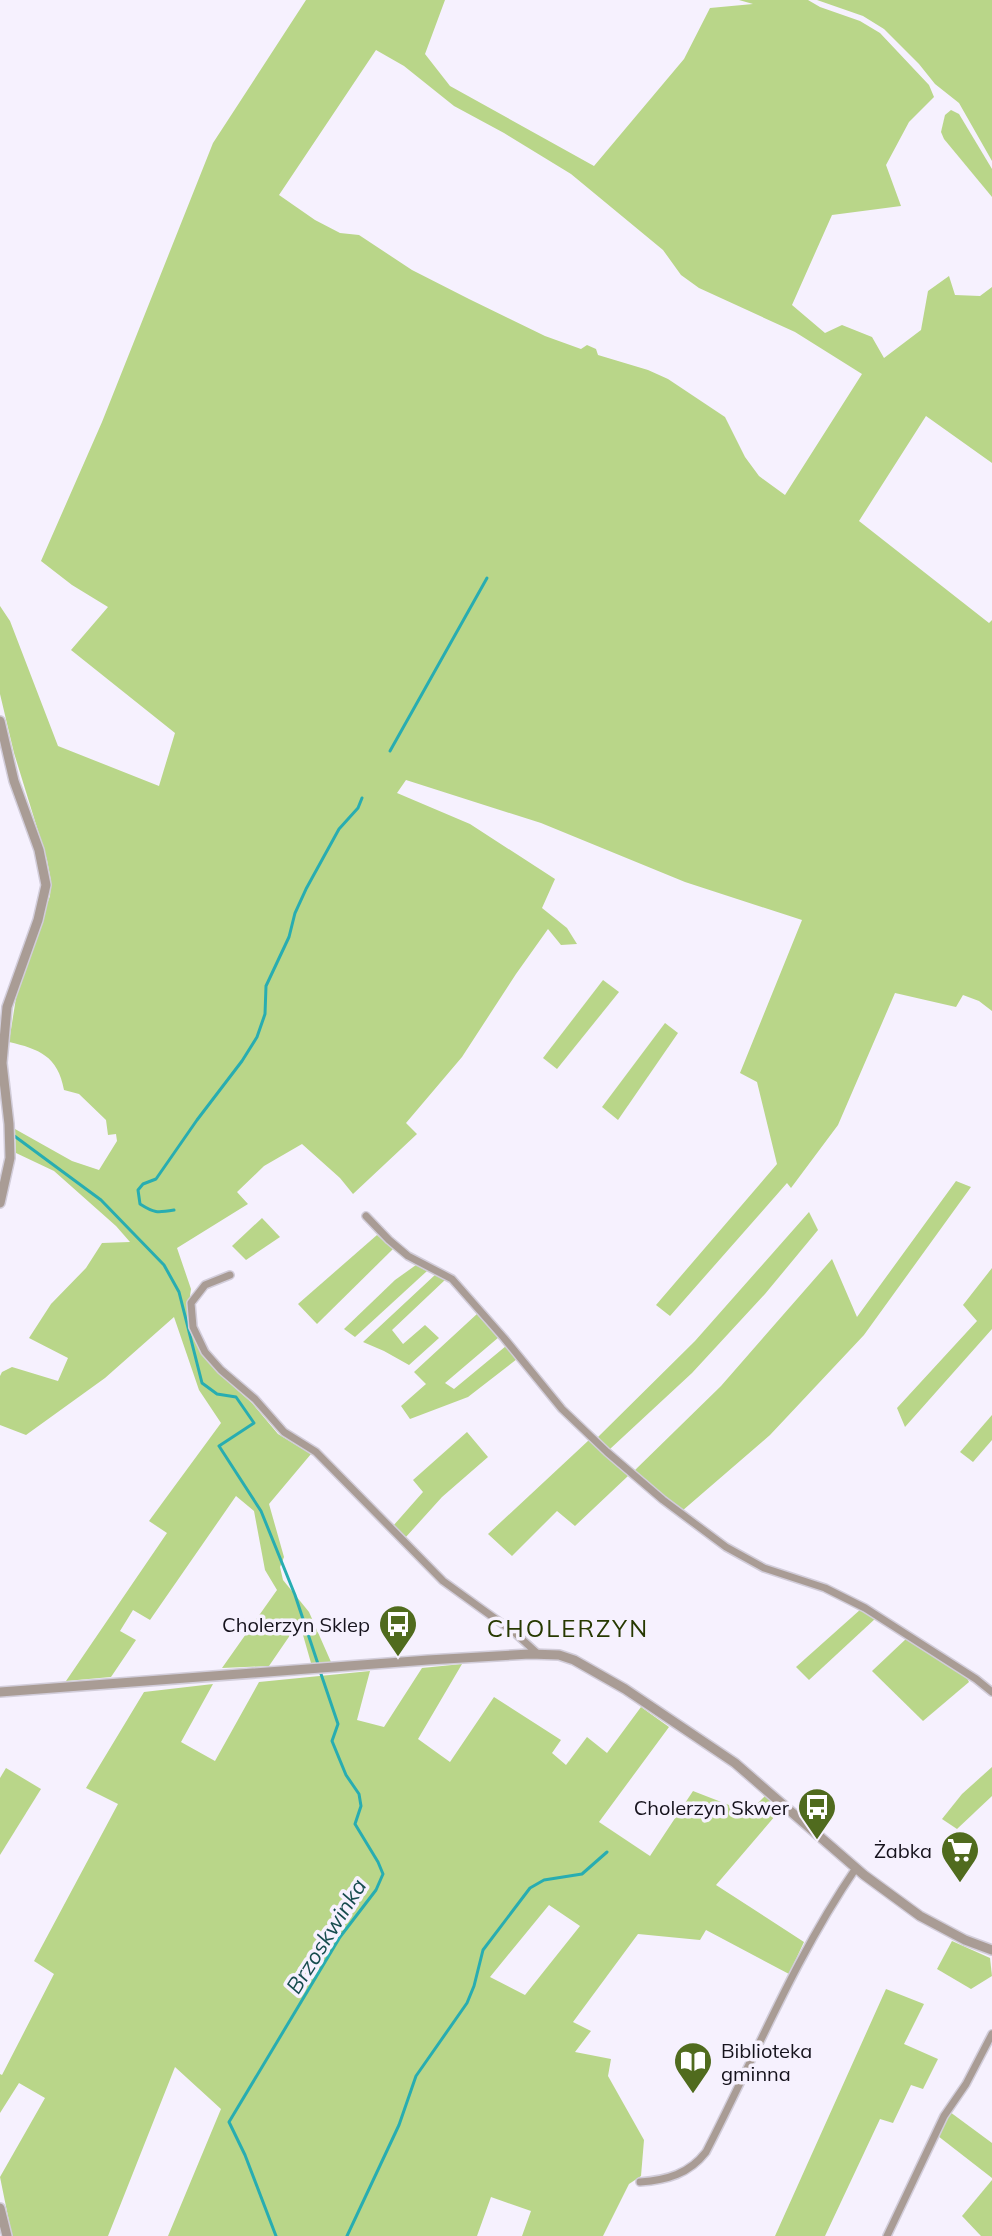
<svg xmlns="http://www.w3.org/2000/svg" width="992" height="2236" font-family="Mulish,sans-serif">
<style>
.green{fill:#b9d689;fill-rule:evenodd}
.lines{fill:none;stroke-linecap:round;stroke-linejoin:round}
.stream{stroke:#28adb1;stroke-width:3}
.minor-casing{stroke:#d2cdda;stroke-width:10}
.tertiary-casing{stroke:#d2cdda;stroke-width:12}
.minor{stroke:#a99c95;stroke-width:7}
.tertiary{stroke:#a99c95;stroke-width:9}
.labels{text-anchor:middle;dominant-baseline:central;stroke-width:7;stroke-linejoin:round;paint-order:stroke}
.poi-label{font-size:20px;fill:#16131d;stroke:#f6f1fe;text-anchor:end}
.water-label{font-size:22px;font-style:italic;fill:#174c4e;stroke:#f6f1fe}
.quarter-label{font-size:24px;letter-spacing:2px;fill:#273901;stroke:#f6f1fe}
</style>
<rect width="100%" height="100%" fill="#f6f1fe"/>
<!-- green -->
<g class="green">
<path d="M306,0h139l-20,54 25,32 144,80 90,-107 26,-51 43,-4 -14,-4h69l12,7 40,14 20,12 49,52 5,12 -25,25 -23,43 15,41 -69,9 -40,90 33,28 17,-8 30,12 12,21 37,-28 7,-39 21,-15 6,19 25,1 12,-9v176l-66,-47 -67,105 130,102 3,-3v391l-13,-10 -16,-6 -7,12 -61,-14 -57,132 -47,63 -4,-5 -117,133 -14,-11 121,-141 -20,-82 -17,-9 62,-153 -117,-38 -144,-59 -135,-43 -9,13 73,31 85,55 -13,29 25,20 10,16 -16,1 -13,-16 -32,45 -54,83 -56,66 11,11 -64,60 -13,-16 -38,-34 -38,22 -27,26 11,12 -71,44 14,41 -4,28 4,13 12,25 32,33 17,15 26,31 33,20 -42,50 15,53 -4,10 3,13 26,32 22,50 -20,1 -8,-28 -6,-10 -28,41 -47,2 55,-78 -12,-20 -11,-59 -18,-15 -86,124 -17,-10 -13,21 16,9 -25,37 -45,4 101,-148 -18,-12 72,-98 -22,-33 -25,-73 -69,61 -79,57 -26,-10v-49l2,-4 10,-5 46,14 10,-23 -39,-20 22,-34 35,-36 16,-25 28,-1 -14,-16 -62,-55 -38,-18 -1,-24 57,32 27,9 18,-29 -1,-7 -8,1 -2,-15 -27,-26 -15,-4c-6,-34 -25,-41 -55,-48l7,-44 14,-48 20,-54 1,-15 -4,-21 -33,-107 -14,-59v-88l10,15 48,125 101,40 16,-53 -104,-83 37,-43 -36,-22 -31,-24 61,-139 111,-279zM376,50l28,16 50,40 50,27 67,41 92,76 18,25 18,13 96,44 67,42 -77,121 -26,-19 -14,-19 -20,-40 -57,-38 -20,-9 -50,-15 -2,-6 -9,-4 -6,4 -36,-13 -76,-37 -57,-29 -53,-35 -19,-2 -25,-13 -36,-25z"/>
<polygon points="817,0 992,0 992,161 959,103 935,84 919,64 884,29 863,16"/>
<polygon points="951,110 959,114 992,169 992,197 944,139 941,132 945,115"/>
<polygon points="603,980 619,992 557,1069 543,1058"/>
<polygon points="665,1023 678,1033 618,1120 602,1107"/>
<polygon points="956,1181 971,1187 864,1335 770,1435 682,1511 633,1472 721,1386 832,1259 857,1317"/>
<polygon points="809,1212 818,1230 765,1294 692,1373 610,1449 598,1437 695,1341"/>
<polygon points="262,1218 280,1237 246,1260 232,1246"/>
<polygon points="377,1235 393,1249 317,1324 298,1304"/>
<polygon points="416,1265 427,1271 355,1337 344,1329 395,1280"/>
<polygon points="992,1268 992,1329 905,1427 897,1408 977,1321 963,1305"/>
<polygon points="436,1274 446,1279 392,1330 403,1344 425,1325 439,1338 409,1365 384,1351 363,1342"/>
<polygon points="478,1313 499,1337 445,1383 454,1389 506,1346 517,1359 468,1397 410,1419 401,1406 426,1384 414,1372"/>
<polygon points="992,1415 992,1440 973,1462 960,1452"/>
<polygon points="467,1432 488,1457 442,1497 405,1538 393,1526 423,1492 413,1480"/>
<polygon points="589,1440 628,1476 575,1526 557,1511 512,1556 488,1534"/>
<polygon points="861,1609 876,1618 809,1680 796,1667"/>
<polygon points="907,1638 967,1678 969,1682 923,1721 872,1671"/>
<path d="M462,1664l-44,75 32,23 44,-65 67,43 -9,13 14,12 21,-28 20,16 34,-46 28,20 -70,95 51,34 43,-65 36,14 16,11 20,-20 16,13 -65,76 88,57 -15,32 -83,-44 -6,10 -62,-6 -65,88 18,9 -16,21 36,7 -3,17 36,64 -3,36 -12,8 -26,52h-81l9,-25 -40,-14 -14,39h-309l53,-127 -46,-42 -67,169h-96l-12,-59 45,-79 -26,-15 -19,30v-39l2,1 52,-101 -20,-13 84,-157 -32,-16 58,-96 69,-8 -32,58 34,19 44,-79 111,-11 -13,49 27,7 38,-59zM549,1905l31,21 -55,69 -35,-18z"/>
<polygon points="992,1767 992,1796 957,1829 942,1819 962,1794"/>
<polygon points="6,1768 41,1789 0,1855 0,1778"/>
<polygon points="952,1941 990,1958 992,1976 971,1989 937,1969"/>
<polygon points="886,1989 924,2004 904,2044 938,2059 923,2089 911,2085 893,2123 880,2119 825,2236 775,2236"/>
<polygon points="950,2112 992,2143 992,2178 938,2136"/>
<polygon points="992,2180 992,2236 981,2236 962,2216"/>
</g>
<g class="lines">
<!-- stream -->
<g class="stream">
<polyline points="390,751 487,578"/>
<polyline points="13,1135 101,1200 164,1265 179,1292 202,1383 217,1394 236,1397 254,1423 219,1446 261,1511 295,1595 318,1664"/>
<path d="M174,1210c-17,3 -20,3 -34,-6l-2,-14 5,-6 13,-5 41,-59 45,-59 15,-24 8,-23 1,-28 23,-49 6,-24 11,-24 33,-60 19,-21 4,-10"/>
<polyline points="276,2236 245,2155 229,2122 340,1937 376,1890 383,1874 378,1862 355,1824 361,1806 359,1794 346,1775 332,1741 338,1724 320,1671"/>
<polyline points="347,2236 399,2125 416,2076 467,2003 474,1986 483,1950 530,1888 544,1880 582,1874 607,1852"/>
</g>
<defs>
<g id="minor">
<polyline points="366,1216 389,1240 408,1256 452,1279 504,1338 562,1409 607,1452 663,1500 726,1547 764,1568 825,1588 865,1608 976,1679 992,1692"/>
<polyline points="230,1275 205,1285 191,1303 193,1327 205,1352 221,1370 255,1399 284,1432 316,1452 443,1581 515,1633 538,1654"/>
<path d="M640,2182c27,-2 49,-8 66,-30 49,-95 89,-195 150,-284"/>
<polyline points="887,2236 944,2116 966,2084 992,2034"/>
</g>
<g id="tertiary">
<polyline points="0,721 14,781 39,850 46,885 38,920 7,1007 2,1063 9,1124 10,1158 0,1203"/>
<polyline points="0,1692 428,1660 530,1654 559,1655 574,1660 625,1689 735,1763 864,1875 920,1916 965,1940 992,1950"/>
<polyline points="0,2208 7,2236"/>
</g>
</defs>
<!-- minor casing -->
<use href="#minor" class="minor-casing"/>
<!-- tertiary casing -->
<use href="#tertiary" class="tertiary-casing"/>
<!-- minor -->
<use href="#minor" class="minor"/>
<!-- tertiary -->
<use href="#tertiary" class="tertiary"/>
</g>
<!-- icons -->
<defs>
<symbol id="bus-pin" viewBox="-11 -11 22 30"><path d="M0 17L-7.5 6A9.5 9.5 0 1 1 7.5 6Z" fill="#506b1e" stroke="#f6f1fe"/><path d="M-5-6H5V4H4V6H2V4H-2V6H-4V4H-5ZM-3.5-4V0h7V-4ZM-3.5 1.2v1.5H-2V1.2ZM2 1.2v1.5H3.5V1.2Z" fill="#fff"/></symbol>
<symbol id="supermarket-pin" viewBox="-11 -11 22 30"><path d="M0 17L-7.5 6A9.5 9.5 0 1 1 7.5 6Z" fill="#506b1e" stroke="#f6f1fe"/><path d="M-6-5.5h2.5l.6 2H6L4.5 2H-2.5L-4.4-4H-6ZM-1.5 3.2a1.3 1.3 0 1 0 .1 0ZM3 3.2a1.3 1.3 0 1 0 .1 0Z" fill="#fff"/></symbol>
<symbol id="library-pin" viewBox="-11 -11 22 30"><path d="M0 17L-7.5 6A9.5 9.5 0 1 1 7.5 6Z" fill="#506b1e" stroke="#f6f1fe"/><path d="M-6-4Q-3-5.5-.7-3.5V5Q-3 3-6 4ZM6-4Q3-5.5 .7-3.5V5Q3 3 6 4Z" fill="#fff"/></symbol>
</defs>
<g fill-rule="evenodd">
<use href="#bus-pin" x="376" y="1602" width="44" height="60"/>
<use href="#bus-pin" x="795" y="1785" width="44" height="60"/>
<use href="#supermarket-pin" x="938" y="1828" width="44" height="60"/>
<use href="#library-pin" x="671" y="2039" width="44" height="60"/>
</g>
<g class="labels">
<!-- poi labels -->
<g class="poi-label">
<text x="370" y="1624">Cholerzyn Sklep</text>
<text x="789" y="1807">Cholerzyn Skwer</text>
<text x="932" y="1850">Żabka</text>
<text x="721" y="2050" text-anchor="start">Biblioteka<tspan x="721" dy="23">gminna</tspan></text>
</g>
<!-- water labels -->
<g class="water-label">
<text transform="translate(326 1936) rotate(-58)">Brzoskwinka</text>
</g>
<!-- quarter labels -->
<g class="quarter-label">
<text x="568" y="1628">CHOLERZYN</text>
</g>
</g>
</svg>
